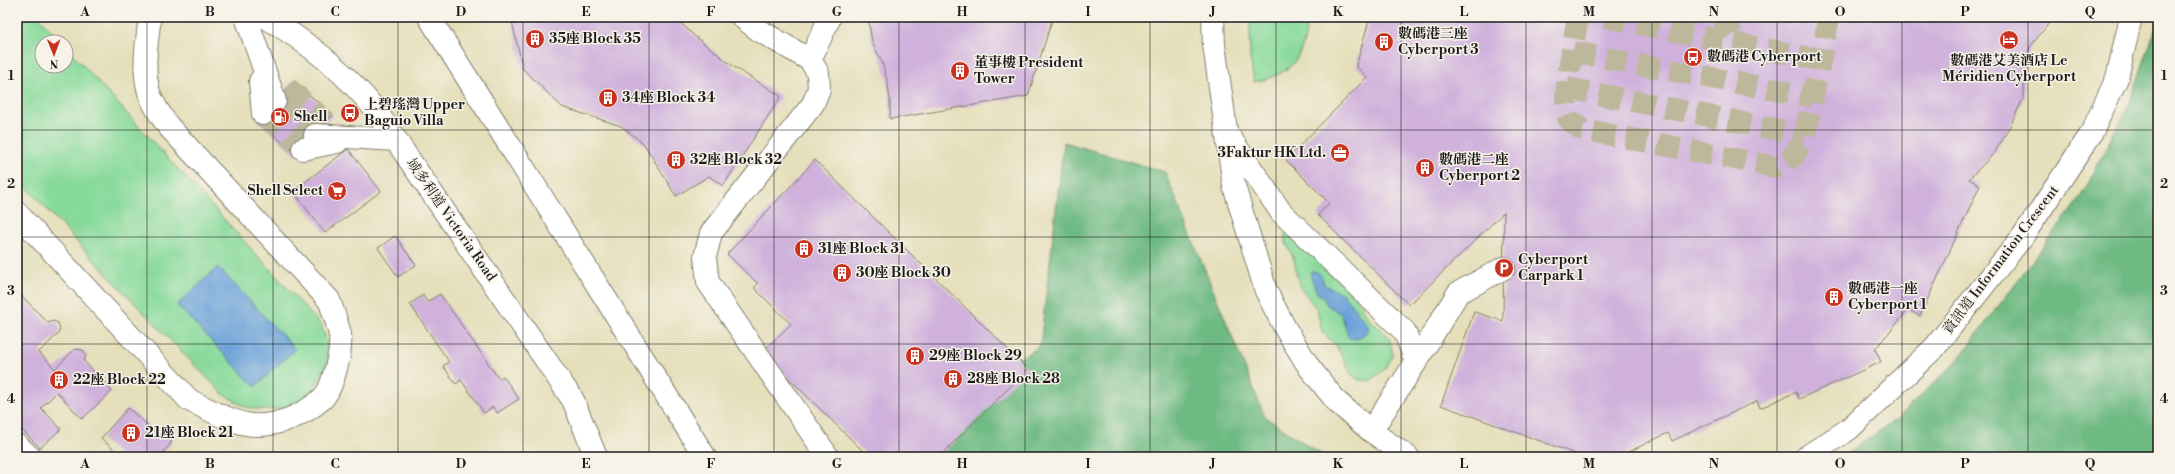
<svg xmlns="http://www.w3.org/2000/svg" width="2175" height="474" font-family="'Libre Bodoni','Noto Serif TC',serif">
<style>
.green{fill:#88da9b;stroke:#527b5c}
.forest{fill:#6eba83;stroke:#456b50}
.water{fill:#6aa2d9;stroke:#435f7a}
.building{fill:#cfb1dc}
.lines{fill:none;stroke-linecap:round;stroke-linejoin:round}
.minor-tunnel{stroke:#bdb89b;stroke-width:22;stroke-dasharray:22 11;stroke-linecap:butt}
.minor-casing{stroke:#807e6c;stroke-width:24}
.major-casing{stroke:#807e6c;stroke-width:24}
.minor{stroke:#fff;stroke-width:22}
.major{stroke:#fff;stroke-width:22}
.grid{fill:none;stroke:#1c1c1c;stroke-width:1;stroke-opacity:0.55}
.labels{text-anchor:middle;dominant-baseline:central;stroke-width:3;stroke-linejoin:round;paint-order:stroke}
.poi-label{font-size:14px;font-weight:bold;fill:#1c1c1c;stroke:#f7f3e8;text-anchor:start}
.street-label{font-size:14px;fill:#1c1c1c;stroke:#f7f3e8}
.neatline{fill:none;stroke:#1c1c1c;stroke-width:1.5}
.grid-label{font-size:13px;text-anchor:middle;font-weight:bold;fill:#1c1c1c}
</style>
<rect width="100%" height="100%" fill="#f7f3e8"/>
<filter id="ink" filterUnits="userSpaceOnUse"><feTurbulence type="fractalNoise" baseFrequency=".025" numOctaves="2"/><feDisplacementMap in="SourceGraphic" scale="8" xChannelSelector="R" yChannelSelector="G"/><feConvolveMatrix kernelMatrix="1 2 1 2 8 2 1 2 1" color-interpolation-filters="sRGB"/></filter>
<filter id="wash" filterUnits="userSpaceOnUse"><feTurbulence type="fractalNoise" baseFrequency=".012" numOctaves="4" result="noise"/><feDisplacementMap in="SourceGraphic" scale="16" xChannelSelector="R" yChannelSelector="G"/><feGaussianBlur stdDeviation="0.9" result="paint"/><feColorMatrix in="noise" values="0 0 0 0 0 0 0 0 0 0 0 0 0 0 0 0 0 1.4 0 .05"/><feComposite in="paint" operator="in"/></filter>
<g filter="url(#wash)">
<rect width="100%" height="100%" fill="#e5dfbb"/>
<!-- green -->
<g class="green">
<path d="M17,17h22l23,25h-20v24h24v-19l255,278c4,10 7,21 7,32 0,5 -4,10 -5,15 -11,27 -37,41 -67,37 -12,-1 -23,-9 -33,-15l-108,-111 -98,-106z"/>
<path d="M1250,17h58c-4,40 -14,57 -54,65l-4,-24z"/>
<polygon points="1288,230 1355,296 1369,319 1389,337 1393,355 1385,369 1370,381 1359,380 1351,374 1337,347 1322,332 1317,309 1301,289 1297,277 1294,259 1286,243 1285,235"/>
</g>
<!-- forest -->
<g class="forest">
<polygon points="2158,21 2158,457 1842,457 1894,421 1957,361 2080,198 2130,102"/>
<polygon points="1064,142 1165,172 1265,417 1325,457 879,457 917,420 1040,346"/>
</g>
<!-- water -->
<g class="water">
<polygon points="218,267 295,349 255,387 177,305"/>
<path d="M1312,271c9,1 10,6 12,14l19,9 24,30 2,6 -11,9 -9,-1 -8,-24 -14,-9 -4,-8 -6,-4 -7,-19z"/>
</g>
<g id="blocks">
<!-- building -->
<g class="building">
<polygon points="511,17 675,17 691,33 734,67 781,96 723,186 709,176 676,196 644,144 621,126 562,107 523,69"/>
<polygon points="868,17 1053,17 1028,96 890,119 890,100 887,80 882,62 872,42"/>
<polygon points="1370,17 2054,17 2030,47 2024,65 2024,97 2010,126 1995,152 1969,179 1980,185 1920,316 1908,310 1875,349 1881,362 1799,399 1796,392 1760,408 1757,401 1672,441 1668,433 1628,452 1626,457 1584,457 1441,405 1474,312 1503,321 1504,212 1409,305 1318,215 1329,203 1286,160 1367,77 1356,66"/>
<polygon points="293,81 333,115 297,155 258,121"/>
<polygon points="348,149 381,191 325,233 293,191"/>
<polygon points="815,160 1028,369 939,457 869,457 762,352 791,324 754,288 758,284 727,254"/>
<polygon points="395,236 416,265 398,277 378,248"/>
<polygon points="20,294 48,323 53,321 58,323 60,329 58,334 39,352 55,369 74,350 79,349 84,351 86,356 84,361 112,391 82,419 57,392 41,408 61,429 40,448 17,425 17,296"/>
<polygon points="440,294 499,379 503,376 519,399 497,413 493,407 484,413 461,380 456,384 443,366 449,362 410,304 423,295 427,302"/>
<polygon points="128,408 159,435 164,432 169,434 172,439 170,445 159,457 122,457 101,438"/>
</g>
</g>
</g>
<g filter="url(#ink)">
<use href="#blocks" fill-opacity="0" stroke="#807e6c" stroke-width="1"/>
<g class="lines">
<!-- minor-tunnel -->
<g class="minor-tunnel">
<path d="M1578,17c-3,18 -18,89 -9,102 2,4 9,7 12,10l195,38 18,-11 11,-21 24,-118"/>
<polyline points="1605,17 1820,60"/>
<polyline points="1720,17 1725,22 1737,44"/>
<polyline points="1573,52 1813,97"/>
<polyline points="287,87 326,122"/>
<polyline points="1567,88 1805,135"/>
<polyline points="275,101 315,135"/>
<polyline points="263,114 303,149"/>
</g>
<defs>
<g id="minor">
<polyline points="246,17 275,101"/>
<polyline points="429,17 705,457"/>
<polyline points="742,17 760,31 810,60 818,73 819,89 813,104 711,233 705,257 708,282 828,457"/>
<polyline points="1213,17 1214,45 1234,186 1266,291 1285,328 1309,367 1337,402 1371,431 1408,457"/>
<polyline points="810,60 830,17"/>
<polyline points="260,81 263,114"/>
<polyline points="315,135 396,140"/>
<polyline points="1229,136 1281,212 1405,332 1416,362 1371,431"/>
<polyline points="303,149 337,142"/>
<path d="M17,213l172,187c19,9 37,20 57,24 26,5 57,-8 76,-25 11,-10 20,-49 18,-64 -2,-11 -7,-24 -11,-35l-160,-173c-8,-11 -16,-22 -20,-35 -7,-23 -2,-52 1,-75"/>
<polyline points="1416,362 1458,293 1504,268"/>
<polyline points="17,445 30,457"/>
<polyline points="1806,457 1849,429 1935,347 2023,236 2091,134 2117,78 2131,17"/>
</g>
<path id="major" d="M265,17c41,24 79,54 109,91l199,292 23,57"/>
</defs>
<!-- minor casing -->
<use href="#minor" class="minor-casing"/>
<!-- major casing -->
<use href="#major" class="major-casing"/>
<!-- minor -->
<use href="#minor" class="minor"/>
<!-- major -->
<use href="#major" class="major"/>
</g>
</g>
<!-- grid -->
<path class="grid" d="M147,17v440M273,17v440M398,17v440M523,17v440M649,17v440M774,17v440M899,17v440M1025,17v440M1150,17v440M1276,17v440M1401,17v440M1526,17v440M1652,17v440M1777,17v440M1902,17v440M2028,17v440M17,130h2141M17,237h2141M17,344h2141"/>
<!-- icons -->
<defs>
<symbol id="building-disc" viewBox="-11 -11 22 22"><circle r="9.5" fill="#c8321e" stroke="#f7f3e8"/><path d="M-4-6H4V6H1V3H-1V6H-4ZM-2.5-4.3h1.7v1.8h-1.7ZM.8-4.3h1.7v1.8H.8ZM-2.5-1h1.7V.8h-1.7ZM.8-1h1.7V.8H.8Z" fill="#fff"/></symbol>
<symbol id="hotel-disc" viewBox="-11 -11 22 22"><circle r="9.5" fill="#c8321e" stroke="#f7f3e8"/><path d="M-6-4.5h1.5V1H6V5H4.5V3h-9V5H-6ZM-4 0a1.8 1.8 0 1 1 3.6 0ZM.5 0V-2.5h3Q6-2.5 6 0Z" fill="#fff"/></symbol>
<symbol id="bus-disc" viewBox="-11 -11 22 22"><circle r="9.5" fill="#c8321e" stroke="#f7f3e8"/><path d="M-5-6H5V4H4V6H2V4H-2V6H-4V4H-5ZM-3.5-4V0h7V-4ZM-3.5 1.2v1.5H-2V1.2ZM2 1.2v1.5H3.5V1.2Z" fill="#fff"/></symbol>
<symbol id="fuel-disc" viewBox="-11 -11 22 22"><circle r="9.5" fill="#c8321e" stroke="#f7f3e8"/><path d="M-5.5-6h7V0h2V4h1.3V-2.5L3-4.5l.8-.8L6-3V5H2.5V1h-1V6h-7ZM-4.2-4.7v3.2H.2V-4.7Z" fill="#fff"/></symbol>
<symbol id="office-disc" viewBox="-11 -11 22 22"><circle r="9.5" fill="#c8321e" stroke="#f7f3e8"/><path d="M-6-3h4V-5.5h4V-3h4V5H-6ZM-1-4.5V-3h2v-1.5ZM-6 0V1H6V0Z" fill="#fff"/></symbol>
<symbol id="supermarket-disc" viewBox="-11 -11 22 22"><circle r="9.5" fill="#c8321e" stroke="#f7f3e8"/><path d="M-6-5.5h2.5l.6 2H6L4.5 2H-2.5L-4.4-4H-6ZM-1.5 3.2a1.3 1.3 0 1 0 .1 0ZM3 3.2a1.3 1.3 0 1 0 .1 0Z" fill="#fff"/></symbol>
<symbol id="parking-disc" viewBox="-11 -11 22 22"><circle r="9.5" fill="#c8321e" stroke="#f7f3e8"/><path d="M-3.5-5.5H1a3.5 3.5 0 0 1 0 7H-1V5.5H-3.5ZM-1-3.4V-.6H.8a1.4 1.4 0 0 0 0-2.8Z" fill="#fff"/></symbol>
</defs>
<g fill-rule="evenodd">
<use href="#building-disc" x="524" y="28" width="22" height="22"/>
<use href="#hotel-disc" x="1998" y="29" width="22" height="22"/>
<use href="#building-disc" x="1373" y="31" width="22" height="22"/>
<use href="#bus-disc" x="1682" y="46" width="22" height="22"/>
<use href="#building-disc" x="949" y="60" width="22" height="22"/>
<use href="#building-disc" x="597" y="87" width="22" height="22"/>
<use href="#bus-disc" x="339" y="102" width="22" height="22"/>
<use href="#fuel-disc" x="269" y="106" width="22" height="22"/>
<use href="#office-disc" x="1329" y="142" width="22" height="22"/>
<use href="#building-disc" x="665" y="149" width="22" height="22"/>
<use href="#building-disc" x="1414" y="157" width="22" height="22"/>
<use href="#supermarket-disc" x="326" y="180" width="22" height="22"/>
<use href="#building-disc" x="793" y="238" width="22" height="22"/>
<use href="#parking-disc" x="1493" y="257" width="22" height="22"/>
<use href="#building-disc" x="831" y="262" width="22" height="22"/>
<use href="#building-disc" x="1823" y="286" width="22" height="22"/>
<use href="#building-disc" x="904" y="345" width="22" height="22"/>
<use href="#building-disc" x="942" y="368" width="22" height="22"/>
<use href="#building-disc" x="48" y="369" width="22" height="22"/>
<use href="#building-disc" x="120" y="422" width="22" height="22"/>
</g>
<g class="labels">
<!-- poi labels -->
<g class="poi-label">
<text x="1398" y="34">數碼港三座<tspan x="1398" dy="16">Cyberport 3</tspan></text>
<text x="549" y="39">35座 Block 35</text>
<text x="1707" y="57">數碼港 Cyberport</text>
<text x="2009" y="61" text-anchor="middle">數碼港艾美酒店 Le<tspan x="2009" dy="16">Méridien Cyberport</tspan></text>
<text x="974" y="63">董事樓 President<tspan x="974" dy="16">Tower</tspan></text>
<text x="622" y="98">34座 Block 34</text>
<text x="364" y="105">上碧瑤灣 Upper<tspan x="364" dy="16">Baguio Villa</tspan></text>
<text x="294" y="117">Shell</text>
<text x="1326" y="153" text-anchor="end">3Faktur HK Ltd.</text>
<text x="690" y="160">32座 Block 32</text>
<text x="1439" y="160">數碼港二座<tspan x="1439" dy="16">Cyberport 2</tspan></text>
<text x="323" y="191" text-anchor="end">Shell Select</text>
<text x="818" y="249">31座 Block 31</text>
<text x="1518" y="260">Cyberport<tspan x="1518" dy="16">Carpark 1</tspan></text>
<text x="856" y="273">30座 Block 30</text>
<text x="1848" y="289">數碼港一座<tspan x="1848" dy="16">Cyberport 1</tspan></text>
<text x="929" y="356">29座 Block 29</text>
<text x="967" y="379">28座 Block 28</text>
<text x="73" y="380">22座 Block 22</text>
<text x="145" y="433">21座 Block 21</text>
</g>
<!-- street labels -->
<g class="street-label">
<text transform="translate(451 220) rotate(55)">域多利道 Victoria Road</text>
<text transform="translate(2001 260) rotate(-53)">資訊道 Information Crescent</text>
</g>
</g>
<!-- margin -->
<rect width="2175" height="474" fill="none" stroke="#f7f3e8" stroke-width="44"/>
<!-- north arrow -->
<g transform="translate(54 54) rotate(179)"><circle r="19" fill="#f7f3e8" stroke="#9f9d96"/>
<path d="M0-3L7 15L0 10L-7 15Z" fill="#c8321e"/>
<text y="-6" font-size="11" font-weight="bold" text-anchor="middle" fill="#1c1c1c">N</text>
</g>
<rect x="22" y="22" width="2131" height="430" class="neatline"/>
<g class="grid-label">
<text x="85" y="16">A</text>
<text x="210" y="16">B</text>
<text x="335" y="16">C</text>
<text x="461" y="16">D</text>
<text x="586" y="16">E</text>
<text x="711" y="16">F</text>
<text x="837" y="16">G</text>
<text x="962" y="16">H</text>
<text x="1088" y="16">I</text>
<text x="1213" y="16">J</text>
<text x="1338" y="16">K</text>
<text x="1464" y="16">L</text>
<text x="1589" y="16">M</text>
<text x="1714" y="16">N</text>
<text x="1840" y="16">O</text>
<text x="1965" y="16">P</text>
<text x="2090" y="16">Q</text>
<text x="11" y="80">1</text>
<text x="2164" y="80">1</text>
<text x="11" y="188">2</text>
<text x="2164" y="188">2</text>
<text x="11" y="295">3</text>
<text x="2164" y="295">3</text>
<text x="11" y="403">4</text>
<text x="2164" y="403">4</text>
<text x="85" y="468">A</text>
<text x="210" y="468">B</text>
<text x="335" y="468">C</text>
<text x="461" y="468">D</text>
<text x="586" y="468">E</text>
<text x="711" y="468">F</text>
<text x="837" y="468">G</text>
<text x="962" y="468">H</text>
<text x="1088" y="468">I</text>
<text x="1213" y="468">J</text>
<text x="1338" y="468">K</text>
<text x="1464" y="468">L</text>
<text x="1589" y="468">M</text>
<text x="1714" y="468">N</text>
<text x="1840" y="468">O</text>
<text x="1965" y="468">P</text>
<text x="2090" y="468">Q</text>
</g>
</svg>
